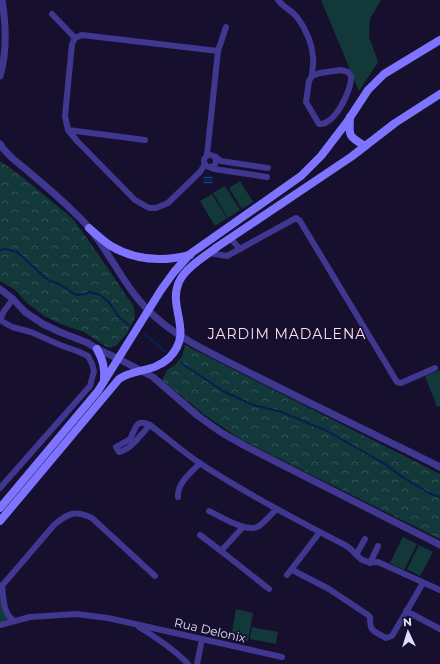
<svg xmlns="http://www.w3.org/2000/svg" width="440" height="664" font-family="Montserrat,sans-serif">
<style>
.green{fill:#123839}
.forest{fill:url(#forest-crowns)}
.water{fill:url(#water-rules)}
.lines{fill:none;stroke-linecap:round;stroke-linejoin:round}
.stream{stroke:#071e50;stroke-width:2}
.minor{stroke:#3f3790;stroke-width:6}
.tertiary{stroke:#3f3790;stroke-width:7}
.secondary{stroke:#7e74ff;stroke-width:8}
.labels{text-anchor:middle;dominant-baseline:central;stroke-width:3.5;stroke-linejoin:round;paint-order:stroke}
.street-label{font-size:12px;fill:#e2ddff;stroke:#16102e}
.quarter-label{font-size:14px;letter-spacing:1px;fill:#ffdff2;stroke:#16102e}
</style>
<defs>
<pattern id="forest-crowns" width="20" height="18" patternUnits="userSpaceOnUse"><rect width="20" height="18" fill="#123839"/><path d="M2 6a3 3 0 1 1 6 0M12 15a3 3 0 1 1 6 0" fill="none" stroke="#345457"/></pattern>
<pattern id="water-rules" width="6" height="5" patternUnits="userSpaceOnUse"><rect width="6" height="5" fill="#071e50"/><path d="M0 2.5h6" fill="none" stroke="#2b3e6a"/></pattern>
</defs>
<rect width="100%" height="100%" fill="#16102e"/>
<!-- green -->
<g class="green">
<polygon points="321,0 381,0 370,19 369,37 378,62 359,91"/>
<polygon points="240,181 253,202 242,209 229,188"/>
<polygon points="225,186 240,210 228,218 213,193"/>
<polygon points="212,194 227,218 215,226 200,201"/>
<polygon points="440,370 440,406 437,407 425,376"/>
<polygon points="403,537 417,544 404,570 390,563"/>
<polygon points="419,545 433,552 420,576 407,569"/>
<path d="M0,591c1,11 2,22 10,29l-10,3z"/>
<polygon points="236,609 253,613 248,641 231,638"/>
<polygon points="252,627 278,632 276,644 250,639"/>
</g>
<!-- forest -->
<g class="forest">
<polygon points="0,161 20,175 73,219 96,251 134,307 135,317 127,333 117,345 111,348 105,346 84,332 63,325 44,316 27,303 15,290 0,281"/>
<polygon points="185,345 440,474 440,539 242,440 206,416 162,380 167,370 175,365 182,356"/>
</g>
<!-- water -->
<circle class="water" cx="208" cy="180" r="5"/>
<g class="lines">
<!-- stream -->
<g class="stream">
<polyline points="0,250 6,249 17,252 48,280 59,284 76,295 85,294 90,292 100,295 108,301 120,318 129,325"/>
<polyline points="144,333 164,351"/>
<polyline points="181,363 223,391 253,405 279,411 327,431 385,464 404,478 429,493 440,497"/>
</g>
<!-- minor -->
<g class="minor">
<path d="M278,0c5,7 13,10 19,17 8,11 15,26 16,40 1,6 -1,12 -1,19"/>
<polyline points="52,14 75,38"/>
<polyline points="218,51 226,27"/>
<path d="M341,70l7,2 3,4c1,14 -16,49 -32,48l-13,-22 3,-21 3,-5 8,-3z"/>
<polyline points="68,130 145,140"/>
<circle cx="210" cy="161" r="6"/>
<polyline points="216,157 221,161 268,168"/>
<polyline points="205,164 200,172 168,203 156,208 149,208 135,200 78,142 68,130 65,116 72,44 75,38 82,35 218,51 207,155"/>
<polyline points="209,167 214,169 267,177"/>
<polyline points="230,238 240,249"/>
<polyline points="209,253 227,256 296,218 300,221 397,382 401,383 435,368"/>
<polyline points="0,320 12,327 31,332 60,345 77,351 88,356 92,364 94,371 90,386 0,488"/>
<polyline points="0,320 4,311 13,299"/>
<path d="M150,425c-9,9 -18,24 -31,27l-3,-5 14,-8c6,-10 5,-21 20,-14 17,13 33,27 51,39 46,30 95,56 144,81 15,8 11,19 33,17l62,28"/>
<path d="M178,497c-1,-14 12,-23 22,-34"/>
<path d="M209,511c11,5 39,23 50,15 6,-4 12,-12 18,-17"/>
<polyline points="243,527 221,551 269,589"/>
<polyline points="200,535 221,551"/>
<polyline points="356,555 365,539"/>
<polyline points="370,563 378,546"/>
<path d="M292,569l4,3 33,17 39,26 2,2c0,16 3,13 16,21l6,-2 31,-53"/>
<polyline points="287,575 320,532"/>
<path d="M2,585c2,15 0,26 12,36"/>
<path d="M0,588l54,-63c14,-12 21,-15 38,-7l63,58"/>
<polyline points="406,611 440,629"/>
<polyline points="0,625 30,617 76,614 108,618 282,657"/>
<path d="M139,627c18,11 35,22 49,37"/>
<polyline points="197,664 202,639"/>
</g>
<!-- tertiary -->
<g class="tertiary">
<path d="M0,76c7,-24 6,-52 2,-76"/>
<path d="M0,144c7,12 20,20 30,29 17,14 34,29 50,45 27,27 41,65 68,92 27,28 66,44 100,62 63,32 128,63 192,95"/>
<polyline points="0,289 13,299 25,312 43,324 60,332 88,343 97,349 119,359 153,377 198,416 222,433 245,446 440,545"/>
</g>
<!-- secondary -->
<g class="secondary">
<path d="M350,117c-1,19 -2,19 15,29"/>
<path d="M89,228c7,6 14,13 22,18 25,15 51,16 79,9"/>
<path d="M97,349c6,11 8,19 7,32"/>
<polyline points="0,508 98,391 161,290 174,272 190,254 301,176 321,156 347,122 368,90 384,74 440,40"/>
<path d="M0,521l119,-142c16,-11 34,-6 50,-21 26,-26 -2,-50 10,-76 6,-14 25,-25 38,-35l134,-90 44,-34 45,-29"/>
</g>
</g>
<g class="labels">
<!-- street labels -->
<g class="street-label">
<text transform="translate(210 630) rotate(13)">Rua Delonix</text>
</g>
<!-- quarter labels -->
<g class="quarter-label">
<text x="287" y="334">JARDIM MADALENA</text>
</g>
</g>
<!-- north arrow -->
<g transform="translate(408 632) rotate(356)" stroke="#16102e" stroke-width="3" paint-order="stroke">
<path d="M0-3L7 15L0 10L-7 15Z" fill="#e2ddff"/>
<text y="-6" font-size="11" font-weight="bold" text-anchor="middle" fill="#e2ddff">N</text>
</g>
</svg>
